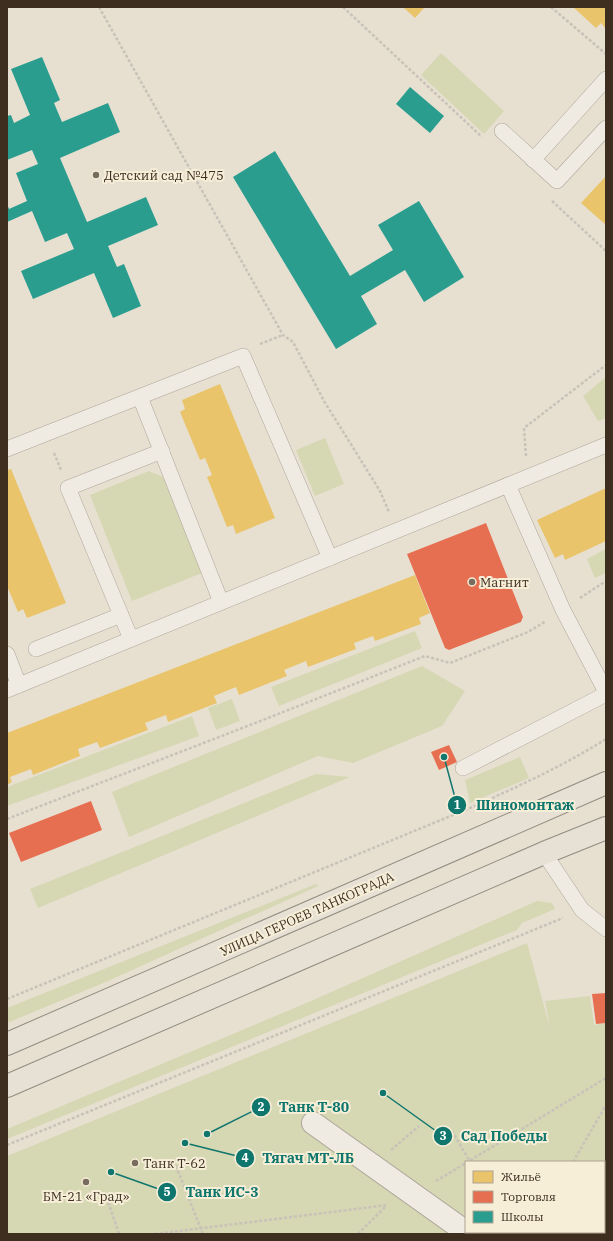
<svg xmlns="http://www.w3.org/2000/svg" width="613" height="1241" font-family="'IBM Plex Serif',serif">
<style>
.green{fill:#d6d7b3;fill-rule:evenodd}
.homes{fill:#e9c46a}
.shops{fill:#e76f51}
.schools{fill:#2a9d8f}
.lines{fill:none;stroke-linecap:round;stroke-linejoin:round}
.lane-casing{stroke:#ada599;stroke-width:16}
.street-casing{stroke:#ada599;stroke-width:24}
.primary-casing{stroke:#928b80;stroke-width:24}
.path{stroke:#c8c2b9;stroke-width:2.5;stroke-dasharray:3 2;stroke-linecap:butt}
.lane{stroke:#efebe3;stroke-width:15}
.street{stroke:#efebe3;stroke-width:22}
.primary{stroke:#e6e1d4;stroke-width:22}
.poi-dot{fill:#786c5e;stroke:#f7eed8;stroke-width:1.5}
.labels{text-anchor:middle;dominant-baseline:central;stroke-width:4;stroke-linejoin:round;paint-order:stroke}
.poi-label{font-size:13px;fill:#3d2e20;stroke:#f7eed8;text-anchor:start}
.street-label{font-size:13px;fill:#3d2e20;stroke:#f7eed8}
.leader{fill:none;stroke:#0f766e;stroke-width:1.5}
.callout-dot{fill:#0f766e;stroke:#f7eed8;stroke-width:1.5}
.mark-label{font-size:12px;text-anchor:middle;font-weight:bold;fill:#fff}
.callout-label{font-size:14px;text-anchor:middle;font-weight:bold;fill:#0f766e;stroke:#f7eed8;stroke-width:4;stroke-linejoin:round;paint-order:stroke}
</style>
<rect width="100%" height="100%" fill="#e7e0d1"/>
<!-- green -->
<g class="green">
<polygon points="441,53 504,111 484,134 421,75"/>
<polygon points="606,377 606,418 598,421 583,396"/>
<polygon points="325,438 344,484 315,496 296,450"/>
<polygon points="149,471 163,477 202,573 132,601 90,495"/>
<polygon points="606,549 606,573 595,578 587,559"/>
<polygon points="415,631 422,648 279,706 271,687"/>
<polygon points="422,666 465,691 442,726 353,763 318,756 129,837 112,792"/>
<polygon points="232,699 240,721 216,730 208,708"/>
<polygon points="192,716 199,736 7,806 7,787"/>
<polygon points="520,757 529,778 470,803 465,780"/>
<polygon points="316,774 350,777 38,908 30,889"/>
<polygon points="316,884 318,886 108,981 7,1023 7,1008"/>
<polygon points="537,901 552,903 555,909 522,923 517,930 7,1139 7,1129 311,1001"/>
<path d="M527,943l23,85 -5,-27 45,-5 4,29 12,-2v211h-599v-78zM466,1162h138v70h-138z"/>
</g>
<!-- homes -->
<g class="homes">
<polygon points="403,7 425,7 415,18"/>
<polygon points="573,7 606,7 606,29 601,23 596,28"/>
<polygon points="606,176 606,225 581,203"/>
<polygon points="220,384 275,518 236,534 233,525 227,527 207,477 212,475 205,458 200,460 180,412 185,409 182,400"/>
<polygon points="11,469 66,603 27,618 23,609 18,612 7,586 7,470"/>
<polygon points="606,488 606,541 565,560 563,554 555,558 537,520"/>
<polygon points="415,575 430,613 419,618 421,624 375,641 373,636 354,643 356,649 308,667 306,661 284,670 287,676 239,695 236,687 214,696 217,703 168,722 166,715 145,723 148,730 100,748 97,742 78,749 80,756 33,775 31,769 10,777 12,782 7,785 7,733"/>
</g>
<!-- shops -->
<g class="shops">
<polygon points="486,523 523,617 522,619 521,622 449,650 445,648 407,554"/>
<polygon points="449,745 457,762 439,770 431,752"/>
<polygon points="91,801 102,830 21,862 9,833"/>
<polygon points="606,993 606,1023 596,1024 592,994"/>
</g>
<!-- schools -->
<g class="schools">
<polygon points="42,57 60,100 54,103 62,122 108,103 120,132 60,158 87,222 146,197 158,225 108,246 117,267 124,264 141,306 113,318 94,273 33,299 21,271 74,249 67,233 45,242 32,211 7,222 7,204 9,209 27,201 16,173 38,164 32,150 7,160 7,116 11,115 14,123 30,115 11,69"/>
<polygon points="410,87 444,116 430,133 396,104"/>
<polygon points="275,151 350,276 393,250 378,225 419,201 464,277 424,302 405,270 361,296 377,324 336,349 233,177"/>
</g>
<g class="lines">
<defs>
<g id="lane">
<polyline points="502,131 557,181 606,128"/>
<polyline points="533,160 606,79"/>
<polyline points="140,397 221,602"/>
<polyline points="7,449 243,356 330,558"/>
<polyline points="508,485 563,610 606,692"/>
<polyline points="131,639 68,488 162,451"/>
<polyline points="36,649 121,615"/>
<polyline points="7,654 19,685"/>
<polyline points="7,690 606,445"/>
<polyline points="463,768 606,694"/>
<polyline points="544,853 582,910 606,929"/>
</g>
<polyline id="street" points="313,1123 466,1232"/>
<g id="primary">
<polyline points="7,1044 606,783"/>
<polyline points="7,1086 544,853 606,828"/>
</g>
</defs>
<!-- lane casing -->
<use href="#lane" class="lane-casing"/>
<!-- street casing -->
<use href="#street" class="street-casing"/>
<!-- primary casing -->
<use href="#primary" class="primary-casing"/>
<!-- path -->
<g class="path">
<polyline points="99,7 283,335 293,342 324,401 380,491 389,512"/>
<polyline points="343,7 482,137"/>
<polyline points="551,7 606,54"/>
<polyline points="552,201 606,251"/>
<polyline points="260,344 283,335"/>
<polyline points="54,453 61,470"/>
<polyline points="526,456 524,428 606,365"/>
<polyline points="580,598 606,581"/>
<polyline points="7,819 263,720 425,656 450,663 528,632 546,621"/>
<path d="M7,999l463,-191c47,-21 93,-42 136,-69"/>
<polyline points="452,1131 469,1160"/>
<polyline points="7,1145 563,918"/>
<polyline points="391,1150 419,1126"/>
<polyline points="573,1162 606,1105"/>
<polyline points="176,1166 203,1234"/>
<polyline points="436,1181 606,1078"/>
<polyline points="105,1193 119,1234"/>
<polyline points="155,1234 388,1205"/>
<polyline points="358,1234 386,1206"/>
<polyline points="532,1234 533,1232"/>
</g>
<!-- lane -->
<use href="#lane" class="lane"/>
<!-- street -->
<use href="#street" class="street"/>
<!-- primary -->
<use href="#primary" class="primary"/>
</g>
<!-- markers -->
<g class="poi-dot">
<circle cx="96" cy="175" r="4"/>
<circle cx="472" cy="582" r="4"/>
<circle cx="135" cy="1163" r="4"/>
<circle cx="86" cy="1182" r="4"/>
</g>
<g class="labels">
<!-- poi labels -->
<g class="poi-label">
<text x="104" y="175">Детский сад №475</text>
<text x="480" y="582">Магнит</text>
<text x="143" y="1163">Танк Т-62</text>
<text x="86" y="1196" text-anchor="middle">БМ-21 «Град»</text>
</g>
<!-- street labels -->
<g class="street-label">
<text transform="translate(307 914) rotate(-24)">УЛИЦА ГЕРОЕВ ТАНКОГРАДА</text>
</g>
</g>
<!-- callouts -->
<path class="leader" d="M444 757L457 805M207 1134L261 1107M383 1093L443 1136M185 1143L245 1158M111 1172L167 1192"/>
<g class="callout-dot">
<circle cx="444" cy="757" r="4"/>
<circle cx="207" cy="1134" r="4"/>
<circle cx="383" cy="1093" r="4"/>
<circle cx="185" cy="1143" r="4"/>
<circle cx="111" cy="1172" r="4"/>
<circle cx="457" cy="805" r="10"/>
<circle cx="261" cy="1107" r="10"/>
<circle cx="443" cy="1136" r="10"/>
<circle cx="245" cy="1158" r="10"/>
<circle cx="167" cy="1192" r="10"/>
</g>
<g class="mark-label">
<text x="457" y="809">1</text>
<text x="261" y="1111">2</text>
<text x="443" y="1140">3</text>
<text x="245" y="1162">4</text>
<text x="167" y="1196">5</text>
</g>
<g class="callout-label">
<text x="525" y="810">Шиномонтаж</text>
<text x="314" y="1112">Танк Т-80</text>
<text x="504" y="1141">Сад Победы</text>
<text x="308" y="1163">Тягач МТ-ЛБ</text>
<text x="222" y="1197">Танк ИС-3</text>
</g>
<!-- border -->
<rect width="613" height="1241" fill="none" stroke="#3d2e20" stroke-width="16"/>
<!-- legend -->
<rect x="465" y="1161" width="140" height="72" fill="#f7eed8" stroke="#ada18e"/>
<rect x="473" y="1171" width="20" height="12" fill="#e9c46a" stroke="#ada18e"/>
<text x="501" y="1181" font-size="12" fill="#3d2e20">Жильё</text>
<rect x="473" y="1191" width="20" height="12" fill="#e76f51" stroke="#ada18e"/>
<text x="501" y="1201" font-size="12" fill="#3d2e20">Торговля</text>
<rect x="473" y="1211" width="20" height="12" fill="#2a9d8f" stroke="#ada18e"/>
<text x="501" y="1221" font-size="12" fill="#3d2e20">Школы</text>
</svg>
